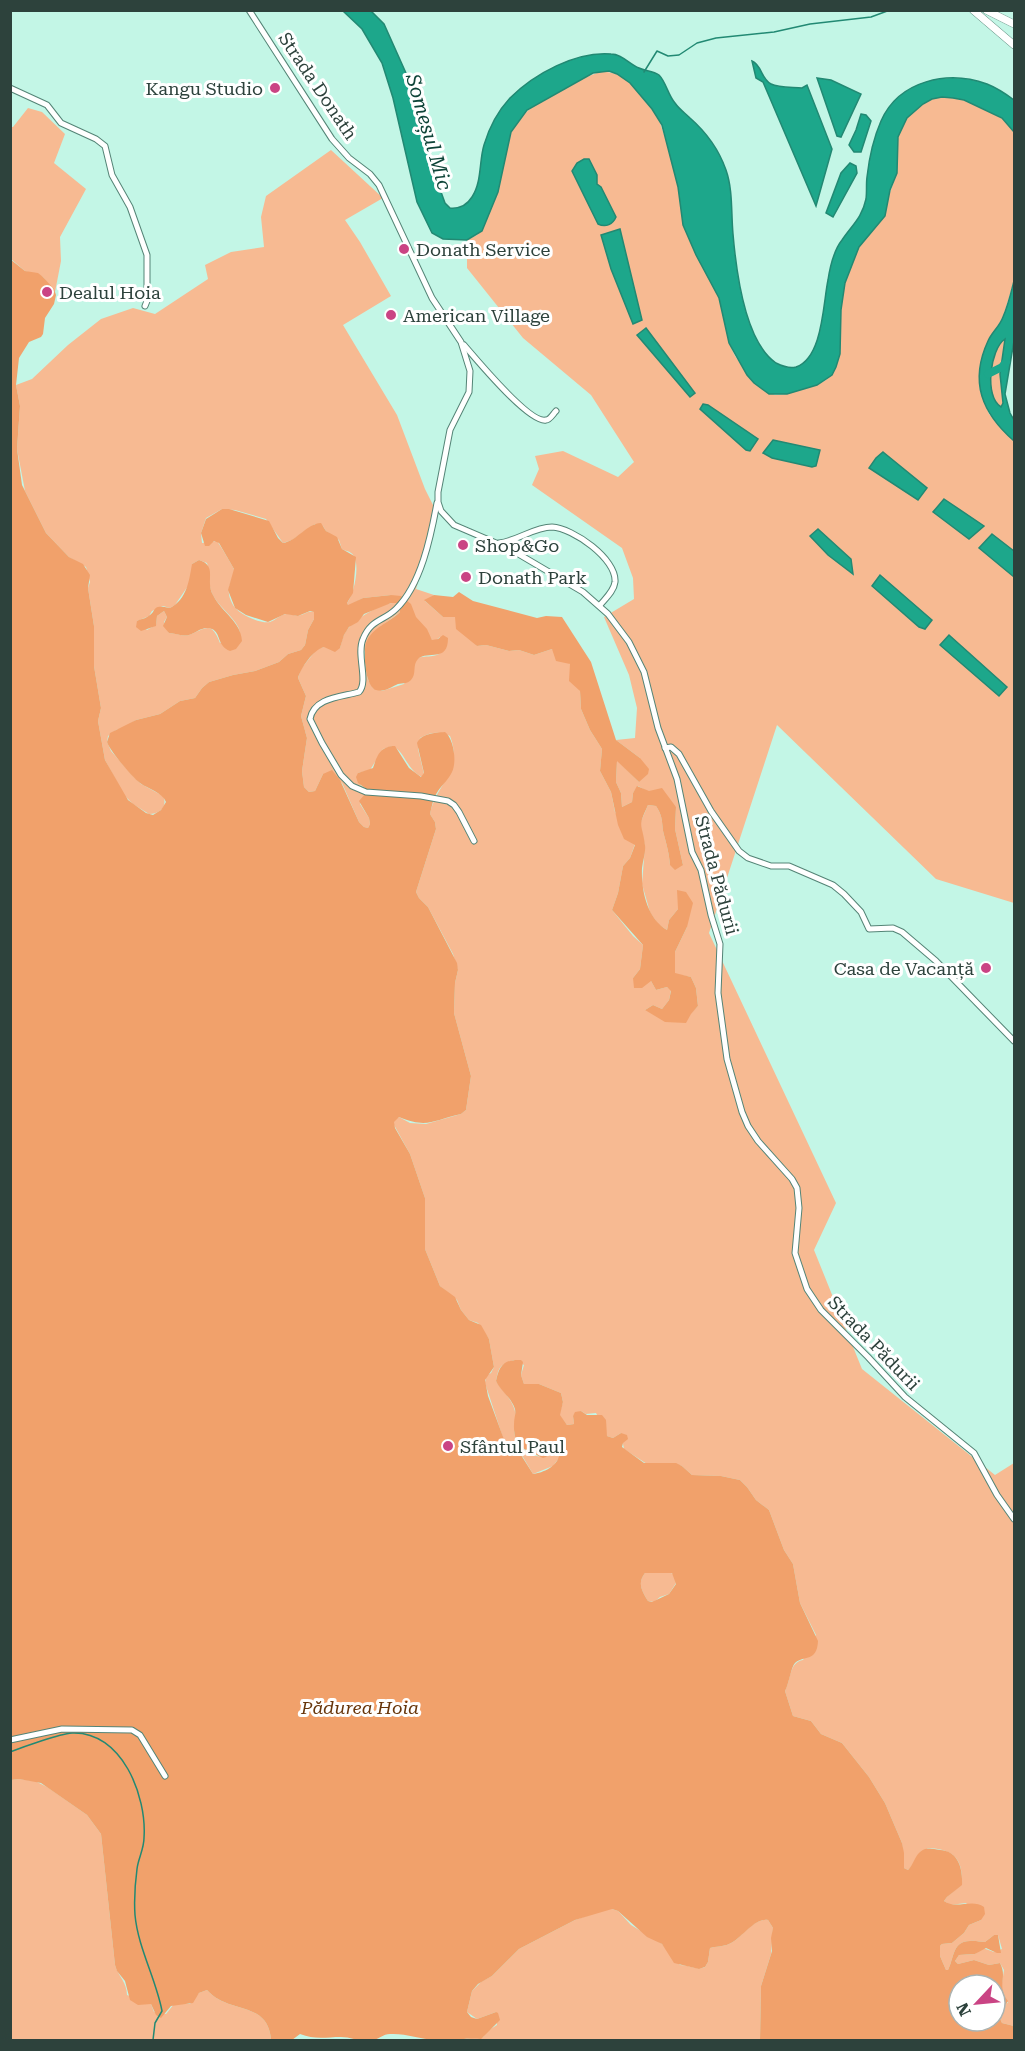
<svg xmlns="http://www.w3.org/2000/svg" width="1025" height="2051" font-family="'Roboto Serif',serif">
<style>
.green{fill:#f7ba92;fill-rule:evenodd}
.forest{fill:#f1a16b;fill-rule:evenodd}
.water{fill:#1da78b;stroke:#228973;stroke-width:1.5;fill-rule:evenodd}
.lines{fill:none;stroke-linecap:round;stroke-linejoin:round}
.stream{stroke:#228973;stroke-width:1.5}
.river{stroke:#1da78b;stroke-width:8}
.minor-casing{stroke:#548476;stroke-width:7}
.major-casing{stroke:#548476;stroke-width:8}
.minor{stroke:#fff;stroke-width:5}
.major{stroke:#fff;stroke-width:7}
.poi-dot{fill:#ca4484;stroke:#fff;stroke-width:2}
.labels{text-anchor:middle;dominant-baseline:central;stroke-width:6;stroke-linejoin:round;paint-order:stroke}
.street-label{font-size:18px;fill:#2d423c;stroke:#fff}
.poi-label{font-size:18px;fill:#2d423c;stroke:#fff;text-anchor:start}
.park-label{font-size:18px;font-style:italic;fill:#67350a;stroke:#fff}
.water-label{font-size:20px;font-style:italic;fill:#0e4438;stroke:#fff}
</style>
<rect width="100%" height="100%" fill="#c3f6e6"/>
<!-- green -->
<g class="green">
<path d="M602,71l15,3 13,9 28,34 61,181 10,45 6,13 19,27 21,12 12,-1 30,-9 9,-5 10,-13 4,-13 1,-44 4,-27 14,-36 29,-49 9,-25 1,-36 9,-19 16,-14 9,-5 10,-2 11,1 11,2 38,18 12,14v149l-11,36 -15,25 -9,33 1,16 9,23 25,27v462l-78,-24 -159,-154 -68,208 127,270 -22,47 48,119 133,106 19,-12v563l-12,-3 -5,-11h-2v-7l13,-2 -7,-14 3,-19 -4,-7 -11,2 -15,-5 -16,4 -3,-3 4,-6 16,-1 8,-6 11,4 8,-3 -4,-14h-4l-9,7c-5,0 -10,-2 -15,-1 -18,0 -16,18 -22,29h-2l-6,-14v-10l2,-2 10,-1 12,-10 5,-8 12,-5 -15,-17 -16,2 -6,-4 3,-4 15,-13c1,-25 -8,-35 -34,-36 -12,7 -11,13 -20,22l-4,-2 -2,-25 -17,-40 -16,-26 -27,-34 -21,-9 -10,-13 -18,-5 -8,-25c6,-11 4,-29 18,-31l13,-25 -16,-32 -7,-39 -9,-14 -15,-40 -13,-10 -9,-13 -7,-7 -19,-4 -29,-1 -10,-9 -10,-3 -25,1 -23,-15 -3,-16 -8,5 -6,-2 -2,-6 -9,-17 -10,1 -5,-3 -8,5 1,8 -7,1 -8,-10 4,-13 -2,-9 -22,-9h-15l-3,-9 3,-10 -10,-5c-14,5 -15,6 -18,21 6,10 14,16 18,27 3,8 0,16 0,24 2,13 16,27 30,24 5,-1 6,-5 11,-8l3,4 1,6 -6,8 -20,8 -10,-17 -5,-4 -6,2 -5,-5 -22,-67 1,-7 5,-3 3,-6 -5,-28 -11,-16 -9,-3 -8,-10 -4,-10 -17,-14 -15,-37v-51l-15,-44 -16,-29v-5l5,-3 11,6 16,1 35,-10 5,-4 5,-34 -17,-63 1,-30 3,-13 -5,-16 -25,-47 -9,-9 -3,-6 20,-63 -1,-7 -5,-8c7,-33 34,-41 20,-78 -10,-5 -20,-4 -30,2l-2,11 6,25 -2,3c-16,-8 -17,-26 -30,-31l-9,3 -13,21 -12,3 2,12 4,3 1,6 -5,10 9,14 1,6 -2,4 -4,-1 -5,-5 -17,-39 -19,-9 -8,17 -6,1 -5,-5 -2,-16 5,-33 -6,-22 5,-20 -8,-18 3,-9 16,-20 7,-2 16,1c2,-7 3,-13 7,-18 8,-11 37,-29 50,-27l3,6v3l-24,18 -9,13 -4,12 5,25 5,8 9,3 22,-7 10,-12c-1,-22 14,-12 25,-18 2,-1 5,-5 7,-7l-6,-10 -5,4 -3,-1c-11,-18 -24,-31 -41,-45l-28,3 -15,8 -1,-3c7,-8 15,-43 4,-50 -2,-2 -6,-2 -9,-4l-3,-9 -13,-9 -3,-5 -8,-2 -23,16 -9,3 -17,-24 -31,-9 -13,-1 -16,9 -5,15 1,10 15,-2c2,2 16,26 17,28 2,12 -12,17 -1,36 5,9 27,19 37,17 6,-2 11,-8 17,-8 6,0 9,3 14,1 6,-2 7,-4 13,-3v7l-6,11 -3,15 -4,5 -13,4 -9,8 -24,9 -22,4 -24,7 -7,6 -7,10 -15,3 -20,13 -24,6 -11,7 -9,3 -8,6 -1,6 4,9 21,24 9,9 22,12c5,10 -3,18 -14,18l-16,-10 -9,-9 -19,-35 -7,-39 3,-13 -7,-42v-40l-6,-38 2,-6 -4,-15 -17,-10 -23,-24 -21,-42 -8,-42 3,-43 -4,-21 16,-6 36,-34 33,-26 32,-11 22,6 53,-35 -3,-14 26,-13 33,-5 -3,-30 5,-21 65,-46 52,48 -38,22 15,22 31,54 -48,29 54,90 28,74 12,24 -21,76 18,6 -9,6 18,16h12l22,29 9,-1 23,6 10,-1 15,5 18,-6 18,15 10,27 1,18 9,21 12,19 -2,22 11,21 4,20 20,32 -5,14 -7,8 -5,27 -6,17 21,26 10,9 -3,24 -7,9 18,3 5,9 11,-3 4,3 -2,10 -7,9 -9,-4 -8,5 46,3 7,-7 -2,-18 -5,-11 -16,-3v-22l12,-25 -9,-18 -9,11 -2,10 -9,-6 -8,-12 -8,-28 3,-38 -5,-22 8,-19 8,1c8,12 5,17 8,29 3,11 5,19 6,30h13l-8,-36 1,-22 -38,-21 -5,7 -1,9 -10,5 -1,-14 -5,-11 1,-22 22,22 1,-24 -24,-18 19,-2 2,-30 -8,-33 -25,-58 30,-18 -1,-21 -11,-30 -90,-63 7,-16 -4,-13 28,-5 55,26 16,-15 -43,-67 -68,-57 -56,-70v-28l10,-5 21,-43 13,-60 9,-14 13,-12 43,-25zM199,560l8,3c4,12 0,23 7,34 7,12 23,22 26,35l-20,11c-9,-23 -14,-14 -31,-8 -6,2 -13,-2 -20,-2l-5,-11 3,-5 -3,-6 -7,5 -1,9 -9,5 -10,-9 12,-5 3,-5 11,-5 7,2 5,-3 13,-19 4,-9v-13z"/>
<polygon points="28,108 42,112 65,134 54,163 86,189 60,237 61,261 55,292 43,277 25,271 11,259 11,127 13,127"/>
<path d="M1005,338l-5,36 3,29 -2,4c-18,-9 -10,-58 4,-69z"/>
<path d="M670,1572l4,3 2,8 -7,11 -9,3 -6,5 -6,-1c-6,-10 -11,-18 -3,-28z"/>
<path d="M19,1779l16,2 12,6 40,28 14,19 14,131c3,11 12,17 12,30l24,9 3,8 12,2 8,-10h16l9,-11 8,-3c22,25 61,10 64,50h-260l-1,-260z"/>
<path d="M606,1909h6l6,2 13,14 31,19 18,21c9,0 18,6 25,2l3,-5 2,-14c6,-2 13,-1 19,-4 13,-5 23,-26 39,-24l5,8 -2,26 -10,32 -1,54h-297l8,-2 12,-1 3,-5 11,-7 -1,-13 -19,7 -10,-7 5,-21 9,-9 11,-6 27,-27 56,-29z"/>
</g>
<!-- forest -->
<g class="forest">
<path d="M10,259l15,12 13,2 5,4 11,12 2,6 -2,9 -9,14 -2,16 -2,3 -12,5 -10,16 -3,27 4,21 -3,43 5,36 24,48 23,24 14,7 7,11 -2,13 6,38v40l7,42 -3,13 7,39 23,40 18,13 7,2 8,-5 5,-8c-4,-10 -18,-13 -26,-19 -8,-6 -30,-32 -33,-41l3,-9 26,-13 24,-6 20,-13 15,-3 7,-10 7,-6 24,-7 22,-4 24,-9 9,-8 13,-4 4,-5 3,-15 6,-11v-7l-4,-1 -12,5 -13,-2 -17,8 -22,-7 -11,-7 -7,-18 6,-21 -15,-26 -5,-2 -5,5h-4l-4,-13 5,-14 16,-10h7l40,12 9,17 5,5c14,-2 23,-19 38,-20l5,8 11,6 5,12 14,8 -3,36 -6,10 1,2 15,-7 28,-3 10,1 10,8 5,13 11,12 5,11 6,-1 5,-4 5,3c0,25 -20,12 -30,21 -6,6 -1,15 -7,21 -4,4 -8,3 -13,4 -7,3 -14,9 -22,6 -11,-4 -13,-37 -10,-47 6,-16 23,-20 34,-31v-4l-3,-5h-6l-27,11 -6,8 -9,5 -5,8 -4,13 -5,4 -11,-5c-11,3 -23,21 -26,31l8,18 -5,20 6,22 -5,33 2,16 5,5 6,-1 8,-17 9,-4 8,10 19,42 5,5 4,1 2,-4 -1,-6 -10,-17 6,-7v-6l-7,-5 -2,-6 2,-4 15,-5c4,-12 7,-22 22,-22l14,22 12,9 3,-4 -7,-30c5,-10 17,-10 28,-11 9,7 12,30 7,40 -3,7 -10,13 -14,19 -5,7 -6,15 -8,23l5,8 1,7 -20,63 3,6 9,9 29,56 1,7 -3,13 -1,30 17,63 -5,34 -5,4c-28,6 -33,15 -62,3l-5,5 1,6 15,26 15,44v51l15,37 15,11 6,13 8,10 12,5 8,14 5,28 -9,13 3,16 21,57 12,2 12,19c10,-1 25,-8 26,-19l-4,-7 -9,9 -3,1c-18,-9 -30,-10 -29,-34 0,-6 2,-9 1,-15 -4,-12 -14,-17 -19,-28 3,-15 8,-22 25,-21l2,2 -2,13 3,9h15l22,9 2,9 -3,13 7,10 7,-1 -1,-8 2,-4 6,-1 6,4h15l4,5 1,16 6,2 8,-5 6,2 1,4 -5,4 -1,4 22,16h32l6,3 10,9 29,1 19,4 7,7 9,13 13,10 15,40 9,14 7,39 18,38c-1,22 -15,14 -23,22 -4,4 -6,21 -10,28l8,25 18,5 10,13 21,9 27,34 16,26 17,40 2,10v15l4,2c5,-5 6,-11 10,-16 8,-8 13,-5 22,-4 18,1 23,18 22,35l-15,12 -3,4c12,9 28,-3 40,6l1,7 -4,6 -12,5 -5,8 -12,10 -10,1 -2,2v10l6,14h2c6,-11 4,-29 22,-29 5,-1 10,1 15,1l9,-7h4l3,18h-4l-11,-5 -11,6 -16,1 -4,6 3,3 16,-4 15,5 11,-2c8,15 -4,22 8,38l-2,3 -11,1v-20h-36v36h36v-9h2l5,11 12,3v14h-254l1,-54 11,-35 -1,-13 2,-10 -5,-8c-15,-2 -26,19 -39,24 -6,3 -13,2 -19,4l-2,14 -3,5 -6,2 -25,-6 -12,-19 -15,-7 -29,-26 -6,-2 -37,11 -56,29 -27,27 -14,8 -6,7 -5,21 4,5 6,2 19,-7 2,1 2,7 -19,19c-14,-2 -30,3 -46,1 -15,-1 -30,-7 -45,-6 -7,0 -11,5 -17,6 -11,3 -21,-3 -32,-3 -15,0 -26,3 -41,-3l-8,6h-21c-3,-40 -42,-25 -64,-50l-8,3 -6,10 -22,3 -10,12 -5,-3 -5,-11 -13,1 -8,-5 -5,-19 -8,-10 -2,-6 -14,-131 -14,-19 -46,-32 -22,-4 -8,1zM645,1573h27l4,11 -7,10 -17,8 -4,-1c-6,-10 -11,-18 -3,-28z"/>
<path d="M199,560c19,6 6,20 14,35 8,17 28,26 29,46l-6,8 -6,2c-13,-5 -9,-18 -18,-22 -9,-4 -16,4 -23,6 -6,2 -14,-2 -20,-2l-6,-7 4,-9 -3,-6 -7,5 -1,10 -15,5 -5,-4 1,-6c3,-2 7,-2 10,-4 12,-6 2,-13 23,-9 17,-9 19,-27 22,-44z"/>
<path d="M459,592l14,9 64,17 9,-2 16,1 29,45 25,78 24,18 9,11 -1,5 -9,8 -22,-21 -1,21 5,11 1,14 10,-5 1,-9 4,-7 12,5 13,-3 14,19 -1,22 8,36 -8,5 -5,-5c-1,-11 -3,-19 -6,-30 -3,-12 0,-17 -8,-29l-8,-1c-11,24 -6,17 -3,40 1,7 -2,15 -3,23 -1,22 5,50 25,62l2,-10 9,-11 -1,-19 9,2 7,11 -6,24 -12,25v21l16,4 5,11 2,18 -7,8 -5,9 -21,-1 -20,-12 8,-5 9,4 7,-9 2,-9 -4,-4 -11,3 -5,-9 -9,7h-8l-1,-10 7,-9 3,-24 -31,-35 6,-17 5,-27 7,-8 5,-13 -11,-6 -6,-14 -7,-33 -11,-21 2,-22 -12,-19 -9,-21 -1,-18 -11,-10 1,-17 -14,-3 -4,-12 -18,6 -15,-5 -10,1 -23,-6 -9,1 -21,-17 -1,-12h-12l-19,-17 10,-5 19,2z"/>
</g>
<!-- water -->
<g class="water">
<path d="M343,11h28l13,13 30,67 18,76 13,36 5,5c10,1 17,-3 22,-11 10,-15 7,-36 12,-52 5,-17 14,-34 26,-47 24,-24 66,-47 101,-44 11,0 18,10 28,14 6,3 14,3 20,7 7,7 9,20 16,28 4,6 10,10 15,15 16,14 29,32 36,52 7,20 5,42 7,64 3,35 11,107 43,129 6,3 13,6 20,4 27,-9 27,-64 32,-87 2,-13 6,-30 14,-40 10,-15 20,-22 24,-41 1,-7 0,-15 1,-22 2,-18 7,-40 14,-56 18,-41 67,-51 106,-37 10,4 19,10 27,16v32l-12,-14 -38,-18 -11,-2 -11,-1 -10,2 -9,5 -16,14 -9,19 -1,36 -7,17 -5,26 -26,31 -14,36 -4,27 -1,44 -4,13 -4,8 -15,10 -30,9h-18l-15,-11 -7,-8 -18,-32 -10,-45 -23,-43 -13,-30 -5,-38 -16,-62 -10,-16 -22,-26 -13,-9 -8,-3 -16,2 -66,37 -16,22 -13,60 -16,39 -15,9 -24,-1 -11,-6 -15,-31 -24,-104 -11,-35 -20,-34z"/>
<path d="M752,61c10,4 9,18 19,23 8,4 22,3 31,4l5,-3 25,64 -16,57 -53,-124 -7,-4z"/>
<polygon points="817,78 831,80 861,94 841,137 837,136"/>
<polygon points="861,114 866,115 871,121 861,152 854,152 849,145 856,130"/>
<path d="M584,159h5l8,16v9l4,3 15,30c-3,7 -10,11 -18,7l-26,-53 5,-8z"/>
<polygon points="850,163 856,166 857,173 833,217 826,213 841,173"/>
<polygon points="620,229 642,320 633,324 611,269 601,235"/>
<path d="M1014,281v60l-9,53 5,19 4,7v21c-32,-28 -45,-59 -26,-100 4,-9 12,-15 15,-24 5,-11 8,-24 11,-36zM1005,339l-5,35 3,29 -2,4c-17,-10 -11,-58 4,-68z"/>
<polygon points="646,328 695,393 690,397 637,335"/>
<polygon points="703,404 708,405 758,439 750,451 746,450 700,409"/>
<polygon points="773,440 820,450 816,466 812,467 772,458 763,453"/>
<polygon points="883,452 927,488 918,500 869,468 876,458"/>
<polygon points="944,499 984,526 969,539 933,512"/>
<polygon points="818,529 851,559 853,574 828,555 810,536"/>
<polygon points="992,534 1014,551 1014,577 979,548"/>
<polygon points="880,575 932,620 925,629 919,627 872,586"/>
<polygon points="949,635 1007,687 999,696 940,645"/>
</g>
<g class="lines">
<!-- stream -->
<g class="stream">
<polyline points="644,72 657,51 668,56 679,55 697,43 716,38 774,32 810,24 871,17 890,10"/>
<path d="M10,1752c13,-5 49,-18 62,-19 50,-2 75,63 72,105 0,11 -6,21 -7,31 -2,15 -3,31 -2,46 3,33 21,64 27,96l-7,12 -2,17"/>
</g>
<!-- river -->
<polyline class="river" points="988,374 1002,367 1006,362"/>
<defs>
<g id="minor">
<polyline points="249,10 332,139 349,158 370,174 379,185 432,298 461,342 470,371 469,392 450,430 438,492 438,502 441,511 454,525 510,549 583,592 608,614 629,642 644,672 658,728 677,779 692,852 701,870 711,915 720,944 718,993 727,1059 742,1112 748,1126 758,1141 792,1179 797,1188 799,1208 795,1253 807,1289 821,1310 868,1357 905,1397 974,1453 997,1495 1014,1519"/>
<polyline points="10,88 47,105 61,123 96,139 105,146 112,175 130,207 147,255 147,301 145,306"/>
<path d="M464,345c12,14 66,79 82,75 4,0 7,-6 10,-9"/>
<path d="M437,503c-6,33 -16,82 -41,106 -12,12 -25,10 -33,30 -7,16 6,42 -4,53 -17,5 -45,5 -49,27l12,24 19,32 11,11 14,6 55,4 27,5 6,4 5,7 15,29"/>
<path d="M499,543c18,-2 35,-16 53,-16 21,1 65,32 63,55 -1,9 -9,16 -15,23"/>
<polyline points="665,748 671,747 679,754 711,811 739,851 748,858 771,866 789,866 833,885 844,894 861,912 869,929 893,928 902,932 936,961 1014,1041"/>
<polyline points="10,1740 62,1729 132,1730 140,1735 165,1776"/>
</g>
<g id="major">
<polyline points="973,10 1014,45"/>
<polyline points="986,10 1014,24"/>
</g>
</defs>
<!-- minor casing -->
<use href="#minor" class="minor-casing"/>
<!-- major casing -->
<use href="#major" class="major-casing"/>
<!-- minor -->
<use href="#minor" class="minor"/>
<!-- major -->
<use href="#major" class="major"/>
</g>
<!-- markers -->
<g class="poi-dot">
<circle cx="275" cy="88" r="6"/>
<circle cx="404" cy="249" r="6"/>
<circle cx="47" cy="292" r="6"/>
<circle cx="391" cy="315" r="6"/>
<circle cx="463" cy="545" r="6"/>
<circle cx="466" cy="577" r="6"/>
<circle cx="986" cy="968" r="6"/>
<circle cx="448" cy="1446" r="6"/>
</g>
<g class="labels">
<!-- street labels -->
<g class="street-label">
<text transform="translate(318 86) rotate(56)">Strada Donath</text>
<text transform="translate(717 875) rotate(75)">Strada Pădurii</text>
<text transform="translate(874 1343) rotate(46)">Strada Pădurii</text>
</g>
<!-- poi labels -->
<g class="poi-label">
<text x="263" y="88" text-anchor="end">Kangu Studio</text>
<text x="416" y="249">Donath Service</text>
<text x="59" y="292">Dealul Hoia</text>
<text x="403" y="315">American Village</text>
<text x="475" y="545">Shop&amp;Go</text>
<text x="478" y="577">Donath Park</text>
<text x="974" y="968" text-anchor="end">Casa de Vacanță</text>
<text x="460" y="1446">Sfântul Paul</text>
</g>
<!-- park labels -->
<g class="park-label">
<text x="360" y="1707">Pădurea Hoia</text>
</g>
<!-- water labels -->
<g class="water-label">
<text transform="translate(429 132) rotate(74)">Someșul Mic</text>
</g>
</g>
<!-- border -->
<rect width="1025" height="2051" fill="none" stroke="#2d423c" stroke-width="24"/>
<!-- north arrow -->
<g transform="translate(977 2003) rotate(244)"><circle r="28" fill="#ffffff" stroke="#abb3b1" stroke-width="1.5"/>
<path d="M0-4.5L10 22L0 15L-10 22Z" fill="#ca4484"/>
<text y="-9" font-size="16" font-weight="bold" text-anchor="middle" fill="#2d423c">N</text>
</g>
</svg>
